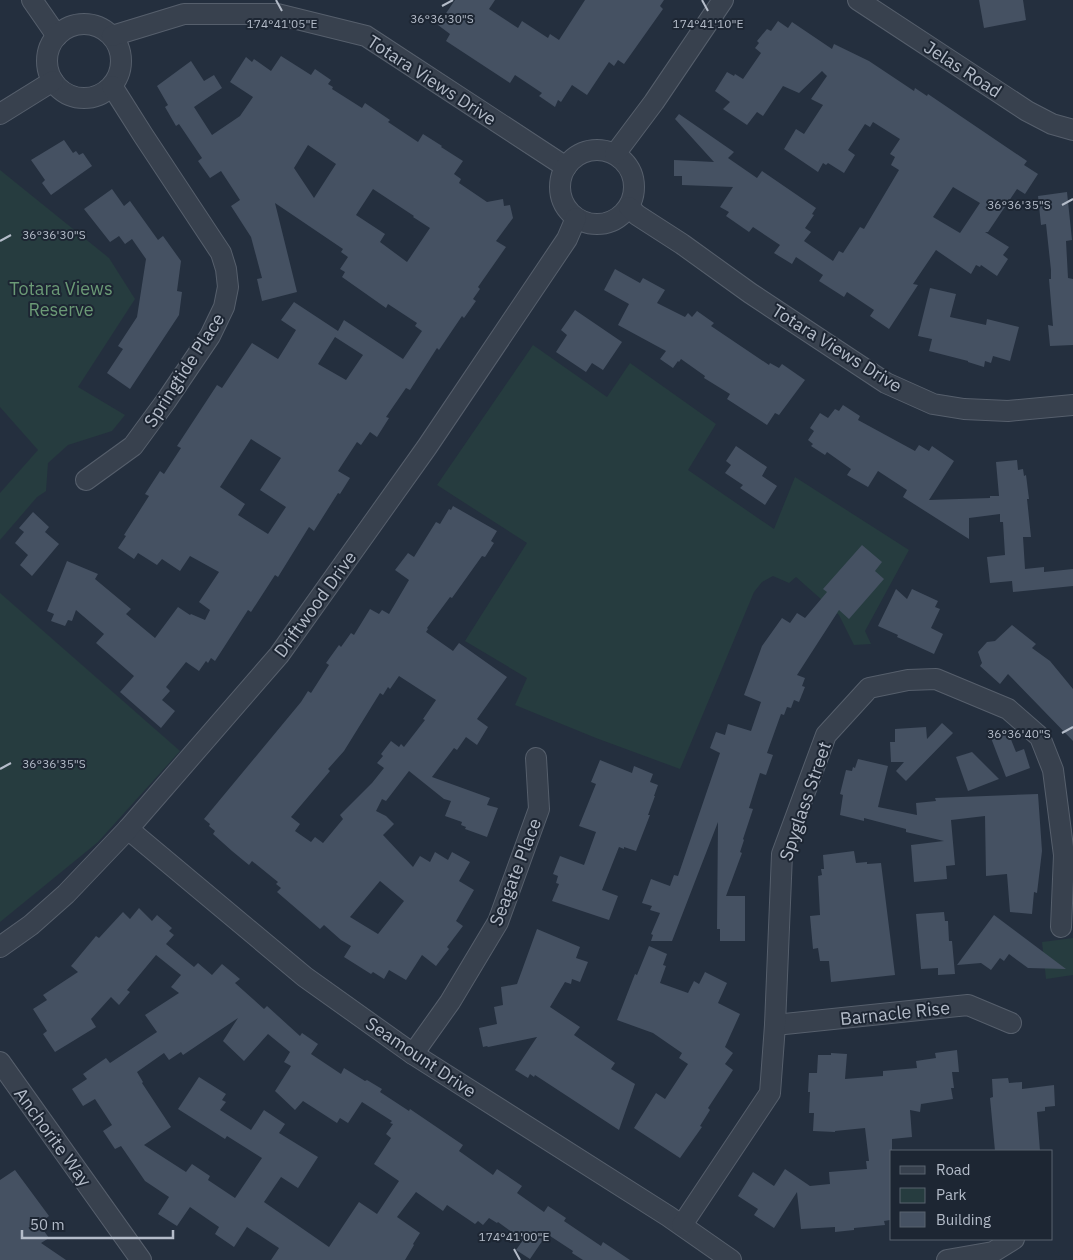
<svg xmlns="http://www.w3.org/2000/svg" width="1073" height="1260" font-family="'IBM Plex Sans',sans-serif">
<style>
.green{fill:#263c3f}
.building{fill:#455162;fill-rule:evenodd}
.lines{fill:none;stroke-linecap:round;stroke-linejoin:round}
.street-casing{stroke:#565f6c;stroke-width:22}
.street{stroke:#38414e;stroke-width:20}
.ticks{fill:none;stroke:#b4bcc9;stroke-width:2}
.labels{text-anchor:middle;dominant-baseline:central;stroke-width:4;stroke-linejoin:round;paint-order:stroke}
.street-label{font-size:18px;fill:#b4bcc9;stroke:#1d2633}
.park-label{font-size:18px;fill:#6b9a76;stroke:#1d2633}
.ticks-label{font-size:12px;text-anchor:middle;fill:#b4bcc9;stroke:#1d2633;stroke-width:4;stroke-linejoin:round;paint-order:stroke}
</style>
<rect width="100%" height="100%" fill="#242f3e"/>
<!-- green -->
<g class="green">
<polygon points="0,170 109,258 135,299 78,387 125,415 112,431 68,445 48,463 46,491 37,497 0,540 0,493 38,450 0,407"/>
<polygon points="533,345 607,397 630,363 716,424 688,470 774,529 795,477 909,550 865,631 871,644 854,645 839,615 796,577 789,583 773,576 762,582 754,592 680,769 596,738 515,705 527,678 465,641 527,543 437,485"/>
<polygon points="0,593 180,751 98,842 0,922"/>
<polygon points="1073,938 1073,975 1046,979 1042,942"/>
</g>
<!-- building -->
<g class="building">
<polygon points="455,0 495,0 489,9 518,28 522,21 548,38 550,34 559,40 585,0 664,0 660,6 663,9 624,64 618,60 614,66 609,62 587,95 572,85 561,102 558,100 555,107 539,96 542,93 515,75 510,83 446,41 450,34 438,25"/>
<polygon points="979,0 1023,0 1026,20 984,28"/>
<path d="M778,21l10,7 4,-6 40,27 2,-5 35,17 45,30 1,-3 12,8 1,-2 99,67 -3,4 14,9 -13,20 -8,-5 -29,43h-3l24,15 -6,8 5,4 -11,17 -16,-11 -1,2 -4,-2 -5,9 -35,-24 -23,34 5,1 -29,44 -19,-13 4,-6 -27,-18 -3,5 -25,-16 4,-6 -27,-18 -4,7 -18,-11 6,-8 -27,-18 -4,5 -23,-16 3,-4 -9,-5 13,-20 -51,-2v-9h-8v-16l40,2 -39,-43 4,-5 55,38 -6,6 29,20 5,-7 54,37 -4,6 2,1 -9,13 6,4 -7,9 29,20 6,-10 4,2 17,-26 4,2 35,-59 -8,-5 4,-8 -5,-3 10,-15 -27,-17 -3,5 -5,-3 -17,26 7,5 -11,18 -16,-10 -2,2 -3,-2 -5,9 -34,-23 12,-20 8,5 19,-29 -12,-6 16,-23 -5,-5 -23,22 -16,-7 -20,30 -6,-4 -10,13 -24,-16 7,-7 -15,-11 12,-19 7,4 1,-2 8,5 18,-26 -6,-5 4,-5 -2,-2 10,-12 4,2zM953,187l27,16 -20,30 -27,-16z"/>
<path d="M281,56l30,19 4,-6 16,11 -3,4 5,3 -1,2 30,19 3,-5 25,17 -2,2 30,20 5,-8 19,12 -1,1 22,14 -9,13 7,5 -2,4 28,19 16,-3 1,7 6,-1 3,13 -17,23 10,6 -28,40 2,2 -7,10 3,2 -12,17 -2,-2 -23,34 -2,-2 -27,42 -4,-2 -20,29 3,1 -12,19 -7,-5 -9,13 -4,-3 -19,29 12,7 -10,16 -2,-1 -24,38 -5,-4 -31,50 -3,-2 -24,37 -3,-2 -33,51 -4,-3 -3,5 -2,-2 -7,10 -13,-9 -20,25 4,4 -8,9 13,11 -14,17 -41,-36 14,-16 -38,-33 8,-9 -28,-24 -4,11 -4,-1 -3,6 -14,-5 3,-7 -7,-3 20,-50 31,13 -3,5 36,30 -5,5 29,24 23,-31 12,8 1,-1 14,6 5,-10 -11,-8 20,-30 -29,-16 -10,15 -18,-12 -5,6 -19,-12 -4,6 -16,-11 8,-12 -2,-1 25,-39 -4,-2 15,-23 4,3 17,-26 -4,-2 40,-61 5,3 30,-45 26,16 18,-29 -15,-10 13,-18 44,29 6,-11 59,39 19,-28 -7,-5 2,-3 -29,-19 -2,4 -44,-31 3,-5 -5,-3 8,-12 -7,-5 2,-3 -68,-46 22,89 -35,9 -5,-22 5,-1 -11,-41 -20,-31 9,-6 -19,-29 -11,7 -12,-17 4,-3 -23,-34 -3,2 -11,-19 3,-2 -11,-19 34,-25 13,20 10,-6 8,13 -28,19 18,28 28,-19 13,-19 -23,-15 16,-25 6,5 2,-3 17,12zM308,145l28,19 -22,34 -20,-30zM373,189l41,27 -1,1 17,11 -23,34 -27,-20 5,-8 -29,-19zM335,337l28,18 -17,25 -28,-16zM251,439l30,19 -21,32 26,17 -18,27 -30,-19 7,-11 -25,-17z"/>
<polygon points="64,140 73,153 76,151 79,155 83,153 92,166 51,195 42,183 45,180 31,160"/>
<polygon points="112,189 124,206 130,201 158,240 163,236 181,261 177,291 182,292 179,315 130,389 107,373 123,349 118,346 137,317 146,259 132,239 125,244 119,236 110,242 84,209"/>
<polygon points="1067,192 1072,240 1066,241 1068,278 1073,279 1073,345 1050,346 1048,325 1053,326 1049,279 1051,279 1051,270 1046,224 1041,225 1038,196"/>
<polygon points="615,269 640,283 643,278 665,290 657,303 685,317 688,313 692,317 697,311 714,323 711,326 769,365 770,363 779,368 782,364 805,380 779,415 775,413 767,425 727,399 730,394 704,378 705,376 681,359 679,362 678,361 673,368 660,359 666,351 618,325 629,304 604,290"/>
<polygon points="930,288 956,294 950,317 986,325 987,319 1019,327 1010,361 993,356 991,363 985,361 984,367 968,362 968,361 929,351 932,339 918,336"/>
<polygon points="575,310 622,342 603,370 592,363 586,372 556,352 567,335 561,330"/>
<polygon points="843,405 860,416 858,420 915,451 919,445 929,451 932,446 954,461 929,500 990,498 990,496 999,496 996,462 1017,460 1018,470 1023,469 1024,476 1026,475 1029,499 1027,499 1031,537 1023,537 1025,569 1044,567 1044,572 1073,569 1073,586 1013,592 1012,581 990,583 987,557 1005,555 1003,522 1000,522 1000,514 969,518 969,539 903,497 907,490 878,471 868,487 847,475 851,469 827,452 825,455 811,446 813,444 808,440 814,431 810,428 820,413 828,418 835,409 839,411"/>
<polygon points="736,446 767,467 762,476 777,486 765,505 740,488 743,485 725,473 731,465 726,461"/>
<path d="M453,506l44,25 -6,10 3,2 -9,14 -3,-1 -30,42 -2,-1 -23,31 1,1 -2,3 27,19 6,-8 48,34 -30,42 11,8 -11,18 -11,-8 -9,13 -3,-2 -22,29 58,21 -3,7 11,3 -11,29 -22,-8 1,-2 -5,-2 1,-3 -17,-6 6,-15 -7,-2 -35,-28 -23,30 -4,-2 -6,12 10,5 8,8 -11,11 30,32 7,-11 10,6 5,-10 13,8 4,-8 18,10 -11,19 15,9 -18,31 7,5 -16,21 2,2 -13,17 -14,-11 -16,25 -17,-10 -5,9 -11,-7 -2,2 -27,-17 7,-11 -10,-6 -17,-15 -4,4 -43,-37 4,-4 -5,-4 2,-2 -26,-21 -3,4 -17,-14 -19,-17 2,-3 -6,-5 1,-2 -6,-5 97,-117 7,-11 3,2 18,-28 -3,-2 13,-18 2,2 10,-14 3,2 16,-26 9,5 3,-4 7,4 20,-34 -14,-10 13,-17 6,4 22,-35 4,2 9,-15 2,1zM399,676l37,24 -13,19 2,1 -21,27 -3,-3 -2,3 -8,-6 -10,13 2,2 -6,7 7,5 -12,15 -32,32 3,4 -20,24 -8,-6 -4,5 -16,-11 5,-7 -9,-7 39,-46 -2,-2 16,-18 36,-58 3,2 5,-8 2,2zM380,881l24,20 -26,33 -28,-17z"/>
<polygon points="33,512 49,527 45,532 59,544 32,576 20,565 28,555 15,543 24,532 19,528"/>
<polygon points="862,545 882,562 875,571 884,579 849,619 839,610 797,675 805,678 802,686 805,687 799,702 794,700 791,708 787,707 784,715 781,714 767,753 773,755 766,775 760,773 749,808 753,809 743,839 744,840 740,852 742,853 726,896 745,896 745,941 720,941 720,929 717,929 718,822 672,941 651,941 653,935 651,934 660,913 650,910 652,906 642,903 651,879 670,886 674,875 678,876 720,753 710,748 716,732 725,735 728,724 751,731 761,702 744,695 762,646 782,618 790,623 797,613 805,618 827,592 823,589"/>
<polygon points="896,589 907,599 912,589 938,601 935,607 940,609 931,628 943,634 934,654 897,637 898,635 878,626"/>
<polygon points="1012,625 1036,644 1032,648 1050,661 1073,689 1073,741 1008,674 1000,684 980,666 982,663 978,652 987,642 995,641"/>
<polygon points="942,723 953,733 906,781 896,771 904,762 891,762 890,742 895,742 895,729 926,727 927,739"/>
<polygon points="1008,732 1016,752 1024,749 1030,768 1006,777 991,738"/>
<polygon points="972,752 999,779 968,791 956,757"/>
<polygon points="858,759 888,766 878,807 917,815 916,803 936,801 935,798 1038,794 1042,851 1037,893 1034,892 1032,914 1010,912 1007,874 986,876 985,816 951,820 955,865 946,866 947,879 914,882 911,845 944,841 906,832 906,829 864,818 864,821 840,815 843,795 840,794 846,770 852,771 853,767 855,768"/>
<polygon points="600,760 632,773 634,766 653,774 650,782 658,785 654,796 655,796 648,815 650,815 636,851 624,847 624,849 619,847 602,890 618,896 609,920 552,901 559,884 556,883 558,876 553,874 560,856 584,865 596,832 579,826 596,784 591,782"/>
<polygon points="854,851 856,863 867,862 867,864 881,863 895,975 831,982 829,961 820,961 818,948 813,949 810,916 820,915 818,876 822,875 821,869 824,869 823,855"/>
<path d="M139,908l13,13 5,-6 15,13 -3,3 5,4 -8,9 28,23 4,-4 14,12 10,-11 18,15 -5,4 29,26 3,-3 33,30 2,-3 16,11 -7,10 30,20 3,-6 21,13 2,-1 15,9 -2,3 29,19 1,-2 53,36 -4,6 34,24 4,-6 25,17 -5,7 27,19 4,-6 18,12 -2,3 37,25 2,-4 27,18h-47l-11,-7 1,-2 -26,-17 -17,25 -14,-9 7,-10 -25,-18 -1,1 -8,-5 -6,7 -5,-4 -3,3 -28,-19 -4,6 -27,-19 -19,25 23,16 -7,11 1,1 -9,15h-134l8,-12 -32,-21 -13,20 -19,-13 4,-7 -29,-20 -13,19 -19,-12 11,-17 -24,-16 -24,-35 -6,3 -12,-18 9,-6 -17,-26 -12,7 -11,-17 15,-10 -4,-5 23,-16 4,5 47,-31 -12,-17 34,-22 -8,-6 10,-12 -25,-20 -29,35 3,2 -11,13 -8,-8 -20,22 5,8 -41,25 -12,-18 4,-3 -14,-22 14,-9 -4,-5 35,-23 -7,-6 25,-30 3,2 24,-26 7,7zM238,1018l-15,23 21,20 24,-27 22,18 -6,10 7,4 -16,25 20,19 8,-9 34,22 3,-5 8,5 14,-21 30,19 -2,2 3,1 -7,10 5,4 -17,26 25,17 -22,33 -18,-12 -30,45 -65,-45 17,-25 17,11 20,-31 -39,-24 6,-9 -21,-14 -13,20 -31,-20 6,-8 -4,-2 4,-6 -27,-17 -21,32 47,30 2,-3 35,22 -27,40 -27,-18 2,-4 -18,-12 -6,8 -42,-27 27,-18 -29,-44 1,-1 -6,-10 27,-19 5,7 12,-8 2,3z"/>
<polygon points="944,912 945,921 948,921 949,941 952,941 955,974 938,975 938,968 921,969 916,914"/>
<polygon points="994,915 1066,969 1028,968 1009,954 1004,961 1000,958 991,970 981,963 957,965"/>
<polygon points="537,929 580,947 576,958 588,962 580,982 572,979 571,984 565,982 550,1007 580,1027 574,1035 615,1063 611,1069 635,1084 619,1130 535,1075 534,1077 530,1074 528,1078 515,1070 537,1037 488,1047 487,1046 483,1047 479,1028 497,1024 494,1007 503,1005 501,987 517,984"/>
<polygon points="649,946 667,954 663,965 666,966 660,983 688,993 694,981 699,984 705,972 727,983 718,1003 740,1014 725,1047 733,1053 725,1064 733,1070 708,1108 710,1110 700,1126 702,1127 680,1158 634,1128 656,1093 665,1099 688,1064 679,1058 682,1053 653,1033 617,1020 635,974 637,975"/>
<polygon points="957,1050 959,1072 952,1072 954,1088 951,1088 953,1099 921,1104 920,1112 910,1110 912,1137 892,1139 892,1218 890,1218 890,1220 884,1221 885,1225 854,1228 854,1230 835,1232 835,1227 801,1229 797,1192 774,1228 754,1215 758,1209 738,1196 753,1172 774,1186 785,1169 810,1186 830,1184 829,1172 867,1169 866,1161 869,1161 865,1128 835,1131 835,1132 813,1131 814,1113 809,1113 810,1092 808,1092 809,1073 817,1073 818,1055 831,1055 831,1053 847,1054 845,1079 883,1076 883,1071 917,1068 916,1061 936,1058 935,1053"/>
<polygon points="1008,1078 1009,1083 1022,1082 1022,1089 1054,1085 1055,1106 1045,1107 1045,1111 1037,1112 1040,1151 995,1151 990,1098 993,1097 992,1079"/>
<polygon points="15,1170 49,1216 39,1224 49,1238 41,1243 66,1260 0,1260 0,1180"/>
</g>
<g class="lines">
<defs>
<g id="street">
<polyline points="32,0 57,36"/>
<polyline points="858,0 1027,111 1052,124 1073,130"/>
<circle cx="84" cy="61" r="37"/>
<polyline points="112,36 184,14 277,14 366,36 566,167"/>
<polyline points="0,114 53,81"/>
<circle cx="597" cy="187" r="37"/>
<polyline points="615,154 654,102 723,0"/>
<polyline points="629,207 637,215 682,244 750,293 886,383 933,404 964,409 1008,411 1073,405"/>
<polyline points="86,480 133,446 166,401 210,336 224,307 228,287 226,269 221,253 143,135 112,86"/>
<polyline points="128,829 305,977 413,1054 668,1216 731,1260"/>
<polyline points="0,947 31,925 66,894 128,829 279,655 427,447 567,239 576,218"/>
<polyline points="775,1025 968,1005 1011,1023"/>
<polyline points="413,1054 450,1002 498,922 539,809 536,758"/>
<polyline points="0,1062 141,1260"/>
<polyline points="682,1225 770,1093 775,1025 782,854 826,735 869,688 908,680 936,679 1008,709 1040,737 1053,770 1064,855 1061,927"/>
<polyline points="947,1260 993,1252 1014,1239"/>
</g>
</defs>
<!-- street casing -->
<use href="#street" class="street-casing"/>
<!-- street -->
<use href="#street" class="street"/>
</g>
<!-- ticks -->
<path class="ticks" d="M276,0l6,11M702,0l6,11M442,6l11,-6M1062,205l11,-6M0,241l11,-6M1062,733l11,-6M0,769l11,-6M514,1249l6,11"/>
<g class="labels">
<!-- street labels -->
<g class="street-label">
<text transform="translate(963 69) rotate(33)">Jelas Road</text>
<text transform="translate(432 80) rotate(33)">Totara Views Drive</text>
<text transform="translate(837 348) rotate(32)">Totara Views Drive</text>
<text transform="translate(184 370) rotate(-57)">Springtide Place</text>
<text transform="translate(315 604) rotate(-54)">Driftwood Drive</text>
<text transform="translate(805 801) rotate(-71)">Spyglass Street</text>
<text transform="translate(515 872) rotate(-69)">Seagate Place</text>
<text transform="translate(895 1013) rotate(-6)">Barnacle Rise</text>
<text transform="translate(421 1057) rotate(34)">Seamount Drive</text>
<text transform="translate(53 1137) rotate(54)">Anchorite Way</text>
</g>
<!-- park labels -->
<g class="park-label">
<text x="61" y="288">Totara Views<tspan x="61" dy="21">Reserve</tspan></text>
</g>
</g>
<g class="ticks-label">
<text x="442" y="23">36°36'30"S</text>
<text x="282" y="28">174°41'05"E</text>
<text x="708" y="28">174°41'10"E</text>
<text x="1019" y="209">36°36'35"S</text>
<text x="54" y="239">36°36'30"S</text>
<text x="1019" y="738">36°36'40"S</text>
<text x="54" y="768">36°36'35"S</text>
<text x="514" y="1241">174°41'00"E</text>
</g>
<!-- legend -->
<rect x="890" y="1150" width="162" height="90" fill="#1d2633" stroke="#59626f"/>
<rect x="900" y="1166" width="25" height="8" fill="#38414e" stroke="#59626f"/>
<text x="936" y="1175" font-size="15" fill="#b4bcc9">Road</text>
<rect x="900" y="1188" width="25" height="15" fill="#263c3f" stroke="#59626f"/>
<text x="936" y="1200" font-size="15" fill="#b4bcc9">Park</text>
<rect x="900" y="1212" width="25" height="15" fill="#455162" stroke="#59626f"/>
<text x="936" y="1225" font-size="15" fill="#b4bcc9">Building</text>
<!-- scale -->
<path d="M22 1230v8h151v-8" fill="none" stroke="#b4bcc9" stroke-width="2.5"/>
<text x="30" y="1230" font-size="15" fill="#b4bcc9" stroke="#1d2633" stroke-width="4" paint-order="stroke">50 m</text>
</svg>
